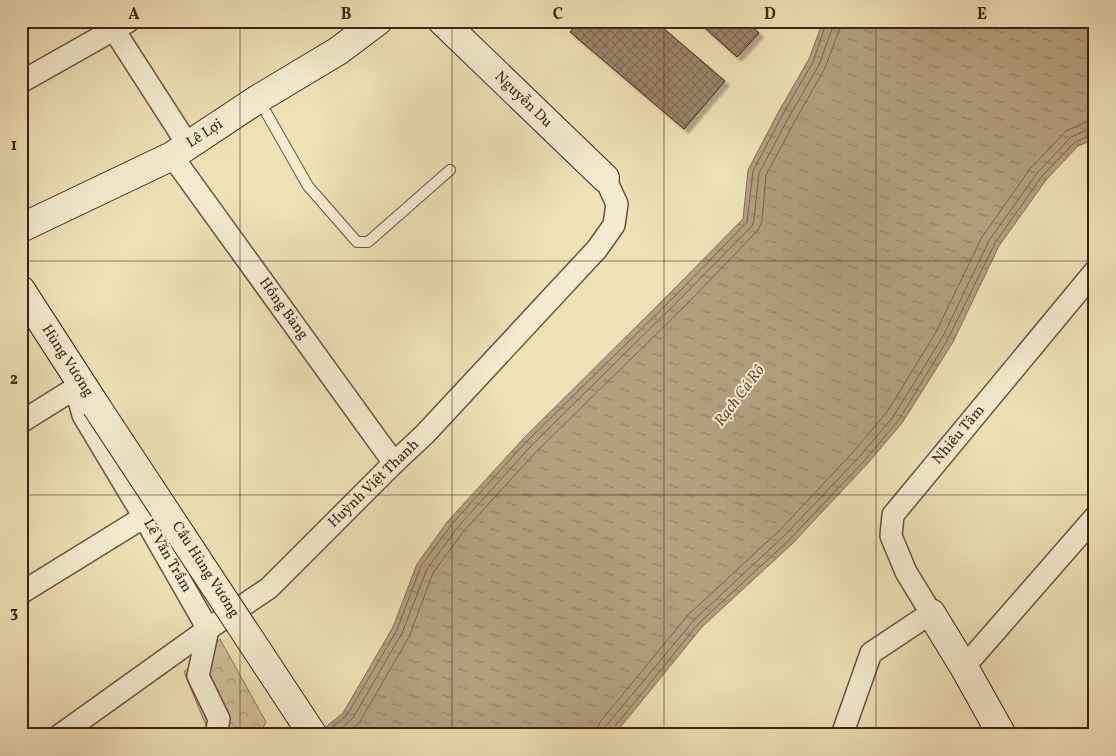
<svg xmlns="http://www.w3.org/2000/svg" width="1116" height="756" font-family="Vollkorn,serif">
<style>
.park{fill:url(#park-crowns);stroke:#897058}
.water{fill:url(#water-ripples);stroke:#856d55}
.lines{fill:none;stroke-linecap:round;stroke-linejoin:round}
.shore{stroke:#7a604a;stroke-width:1}
.building{fill:url(#building-cross-hatch);stroke:#412115;filter:url(#shadow)}
.lane-casing{stroke:#6c513d;stroke-width:12}
.street-casing{stroke:#6c513d;stroke-width:24}
.secondary-casing{stroke:#412115;stroke-width:30}
.lane{stroke:#f4ecd0;stroke-width:10}
.street{stroke:#f4ecd0;stroke-width:21}
.secondary{stroke:#f4ecd0;stroke-width:28}
.secondary-bridge-casing{stroke:#412115;stroke-width:30;stroke-linecap:butt}
.secondary-bridge{stroke:#f4ecd0;stroke-width:28}
.grid{fill:none;stroke:#412115;stroke-width:1;stroke-opacity:0.55}
.labels{text-anchor:middle;dominant-baseline:central;stroke-width:4;stroke-linejoin:round;paint-order:stroke}
.street-label{font-size:15px;fill:#412115;stroke:#f4ecd0}
.water-label{font-size:16px;font-style:italic;fill:#694d3a;stroke:#f4ecd0}
.neatline{fill:none;stroke:#412115;stroke-width:2}
.grid-label{font-size:16px;text-anchor:middle;font-weight:bold;fill:#412115}
</style>
<defs>
<pattern id="park-crowns" width="20" height="18" patternUnits="userSpaceOnUse" patternTransform="scale(1.25)"><rect width="20" height="18" fill="#d1c09b"/><path d="M2 6a3 3 0 1 1 6 0M12 15a3 3 0 1 1 6 0" fill="none" stroke="#ab9c7d"/></pattern>
<pattern id="water-ripples" width="26" height="14" patternUnits="userSpaceOnUse" patternTransform="scale(1.25)"><rect width="26" height="14" fill="#b3a07f"/><path d="M2 4q2-2 4 0t4 0M15 11q2-2 4 0t4 0" fill="none" stroke="#938267"/></pattern>
<pattern id="building-cross-hatch" width="8" height="8" patternUnits="userSpaceOnUse" patternTransform="scale(1.25)"><rect width="8" height="8" fill="#9b8569"/><path d="M0 0l8 8M0 8l8-8" fill="none" stroke="#806c55"/></pattern>
<filter id="shadow"><feDropShadow dx="4.5" dy="4.5" stdDeviation="1" flood-color="#0004"/></filter>
</defs>
<rect width="100%" height="100%" fill="#eee1b6"/>
<filter id="stains"><feTurbulence type="fractalNoise" baseFrequency=".004" numOctaves="4"/><feColorMatrix values="0 0 0 0 .2 0 0 0 0 .09 0 0 0 0 .02 0 0 0 .5 -.17"/></filter>
<radialGradient id="worn" r=".72"><stop offset=".6" stop-color="#630" stop-opacity="0"/><stop offset="1" stop-color="#630" stop-opacity=".3"/></radialGradient>
<!-- park -->
<polygon class="park" points="220,639 266,722 259,735 210,735 184,672"/>
<!-- water -->
<polygon class="water" points="823,21 1095,21 1095,139 1078,146 1046,180 999,246 953,342 902,423 868,463 793,543 702,627 614,735 316,735 343,713 393,627 417,564 448,521 522,440 673,290 743,219 748,170 779,111 809,59"/>
<g class="lines">
<!-- shore -->
<g class="shore">
<polyline points="327,732 347,715 397,630 421,566 452,524 525,443 677,294 747,222 753,171 783,114 813,62 827,21"/>
<polyline points="334,735 353,718 402,633 427,569 457,528 530,447 681,298 752,226 754,220 759,173 789,117 819,65 833,26 833,21"/>
<polyline points="345,735 359,723 409,637 433,573 463,532 535,453 687,304 758,230 762,221 766,175 795,121 825,68 840,28 841,21"/>
<polyline points="596,735 597,729 600,722 688,615 780,530 854,451 887,412 936,332 982,237 1030,169 1066,131 1086,122 1095,121"/>
<polyline points="604,735 606,726 694,620 785,535 860,456 893,417 943,336 990,239 1038,172 1071,137 1089,129 1095,128"/>
<polyline points="610,735 612,730 698,624 789,540 865,460 898,421 948,339 995,243 1042,176 1075,142 1091,135 1095,134"/>
</g>
</g>
<!-- building -->
<g class="building">
<polygon points="579,21 655,21 725,81 684,129 570,32"/>
<polygon points="697,21 746,21 759,33 737,57"/>
</g>
<g class="lines">
<defs>
<polyline id="lane" points="259,100 308,186 357,242 368,242 450,170"/>
<g id="street">
<polyline points="114,30 188,145"/>
<polyline points="21,82 129,21"/>
<polyline points="172,156 394,463"/>
<polyline points="82,384 78,397 83,415 144,517 208,629 198,676 219,719 216,735"/>
<polyline points="21,422 82,384"/>
<polyline points="21,593 144,517"/>
<polyline points="964,667 1095,517"/>
<polyline points="60,735 208,629 269,588 394,463 425,434 597,249 614,225 617,204 605,178"/>
<polyline points="842,735 871,653 931,613 906,572 891,536 893,515 1095,271"/>
</g>
<g id="secondary">
<polyline points="442,21 605,178"/>
<polyline points="21,228 172,156 258,99 338,51 378,21"/>
<polyline points="21,290 96,406"/>
<polyline points="931,613 964,667 1002,735"/>
</g>
</defs>
<!-- lane casing -->
<use href="#lane" class="lane-casing"/>
<!-- street casing -->
<use href="#street" class="street-casing"/>
<!-- secondary casing -->
<use href="#secondary" class="secondary-casing"/>
<!-- lane -->
<use href="#lane" class="lane"/>
<!-- street -->
<use href="#street" class="street"/>
<!-- secondary -->
<use href="#secondary" class="secondary"/>
<defs>
<polyline id="secondary-bridge" points="96,406 313,735"/>
</defs>
<!-- secondary-bridge casing -->
<use href="#secondary-bridge" class="secondary-bridge-casing"/>
<!-- secondary-bridge -->
<use href="#secondary-bridge" class="secondary-bridge"/>
</g>
<!-- grid -->
<path class="grid" d="M240,21v714M452,21v714M664,21v714M876,21v714M21,261h1074M21,495h1074"/>
<g class="labels">
<!-- street labels -->
<g class="street-label">
<text transform="translate(523 100) rotate(44)">Nguyễn Du</text>
<text transform="translate(205 134) rotate(-33)">Lê Lợi</text>
<text transform="translate(283 309) rotate(54)">Hồng Bàng</text>
<text transform="translate(67 361) rotate(57)">Hùng Vương</text>
<text transform="translate(959 435) rotate(-50)">Nhiêu Tâm</text>
<text transform="translate(374 484) rotate(-44)">Huỳnh Việt Thanh</text>
<text transform="translate(167 556) rotate(60)">Lê Văn Trầm</text>
<text transform="translate(205 570) rotate(57)">Cầu Hùng Vương</text>
</g>
<!-- water labels -->
<g class="water-label">
<text transform="translate(740 396) rotate(-53)">Rạch Cá Rô</text>
</g>
</g>
<!-- margin -->
<rect width="1116" height="756" fill="none" stroke="#eee1b6" stroke-width="55"/>
<rect x="28" y="28" width="1060" height="700" class="neatline"/>
<g class="grid-label">
<text x="134" y="19">A</text>
<text x="346" y="19">B</text>
<text x="558" y="19">C</text>
<text x="770" y="19">D</text>
<text x="982" y="19">E</text>
<text x="14" y="150">1</text>
<text x="14" y="384">2</text>
<text x="14" y="617">3</text>
</g>
<rect width="100%" height="100%" filter="url(#stains)"/>
<rect width="100%" height="100%" fill="url(#worn)"/>
</svg>
